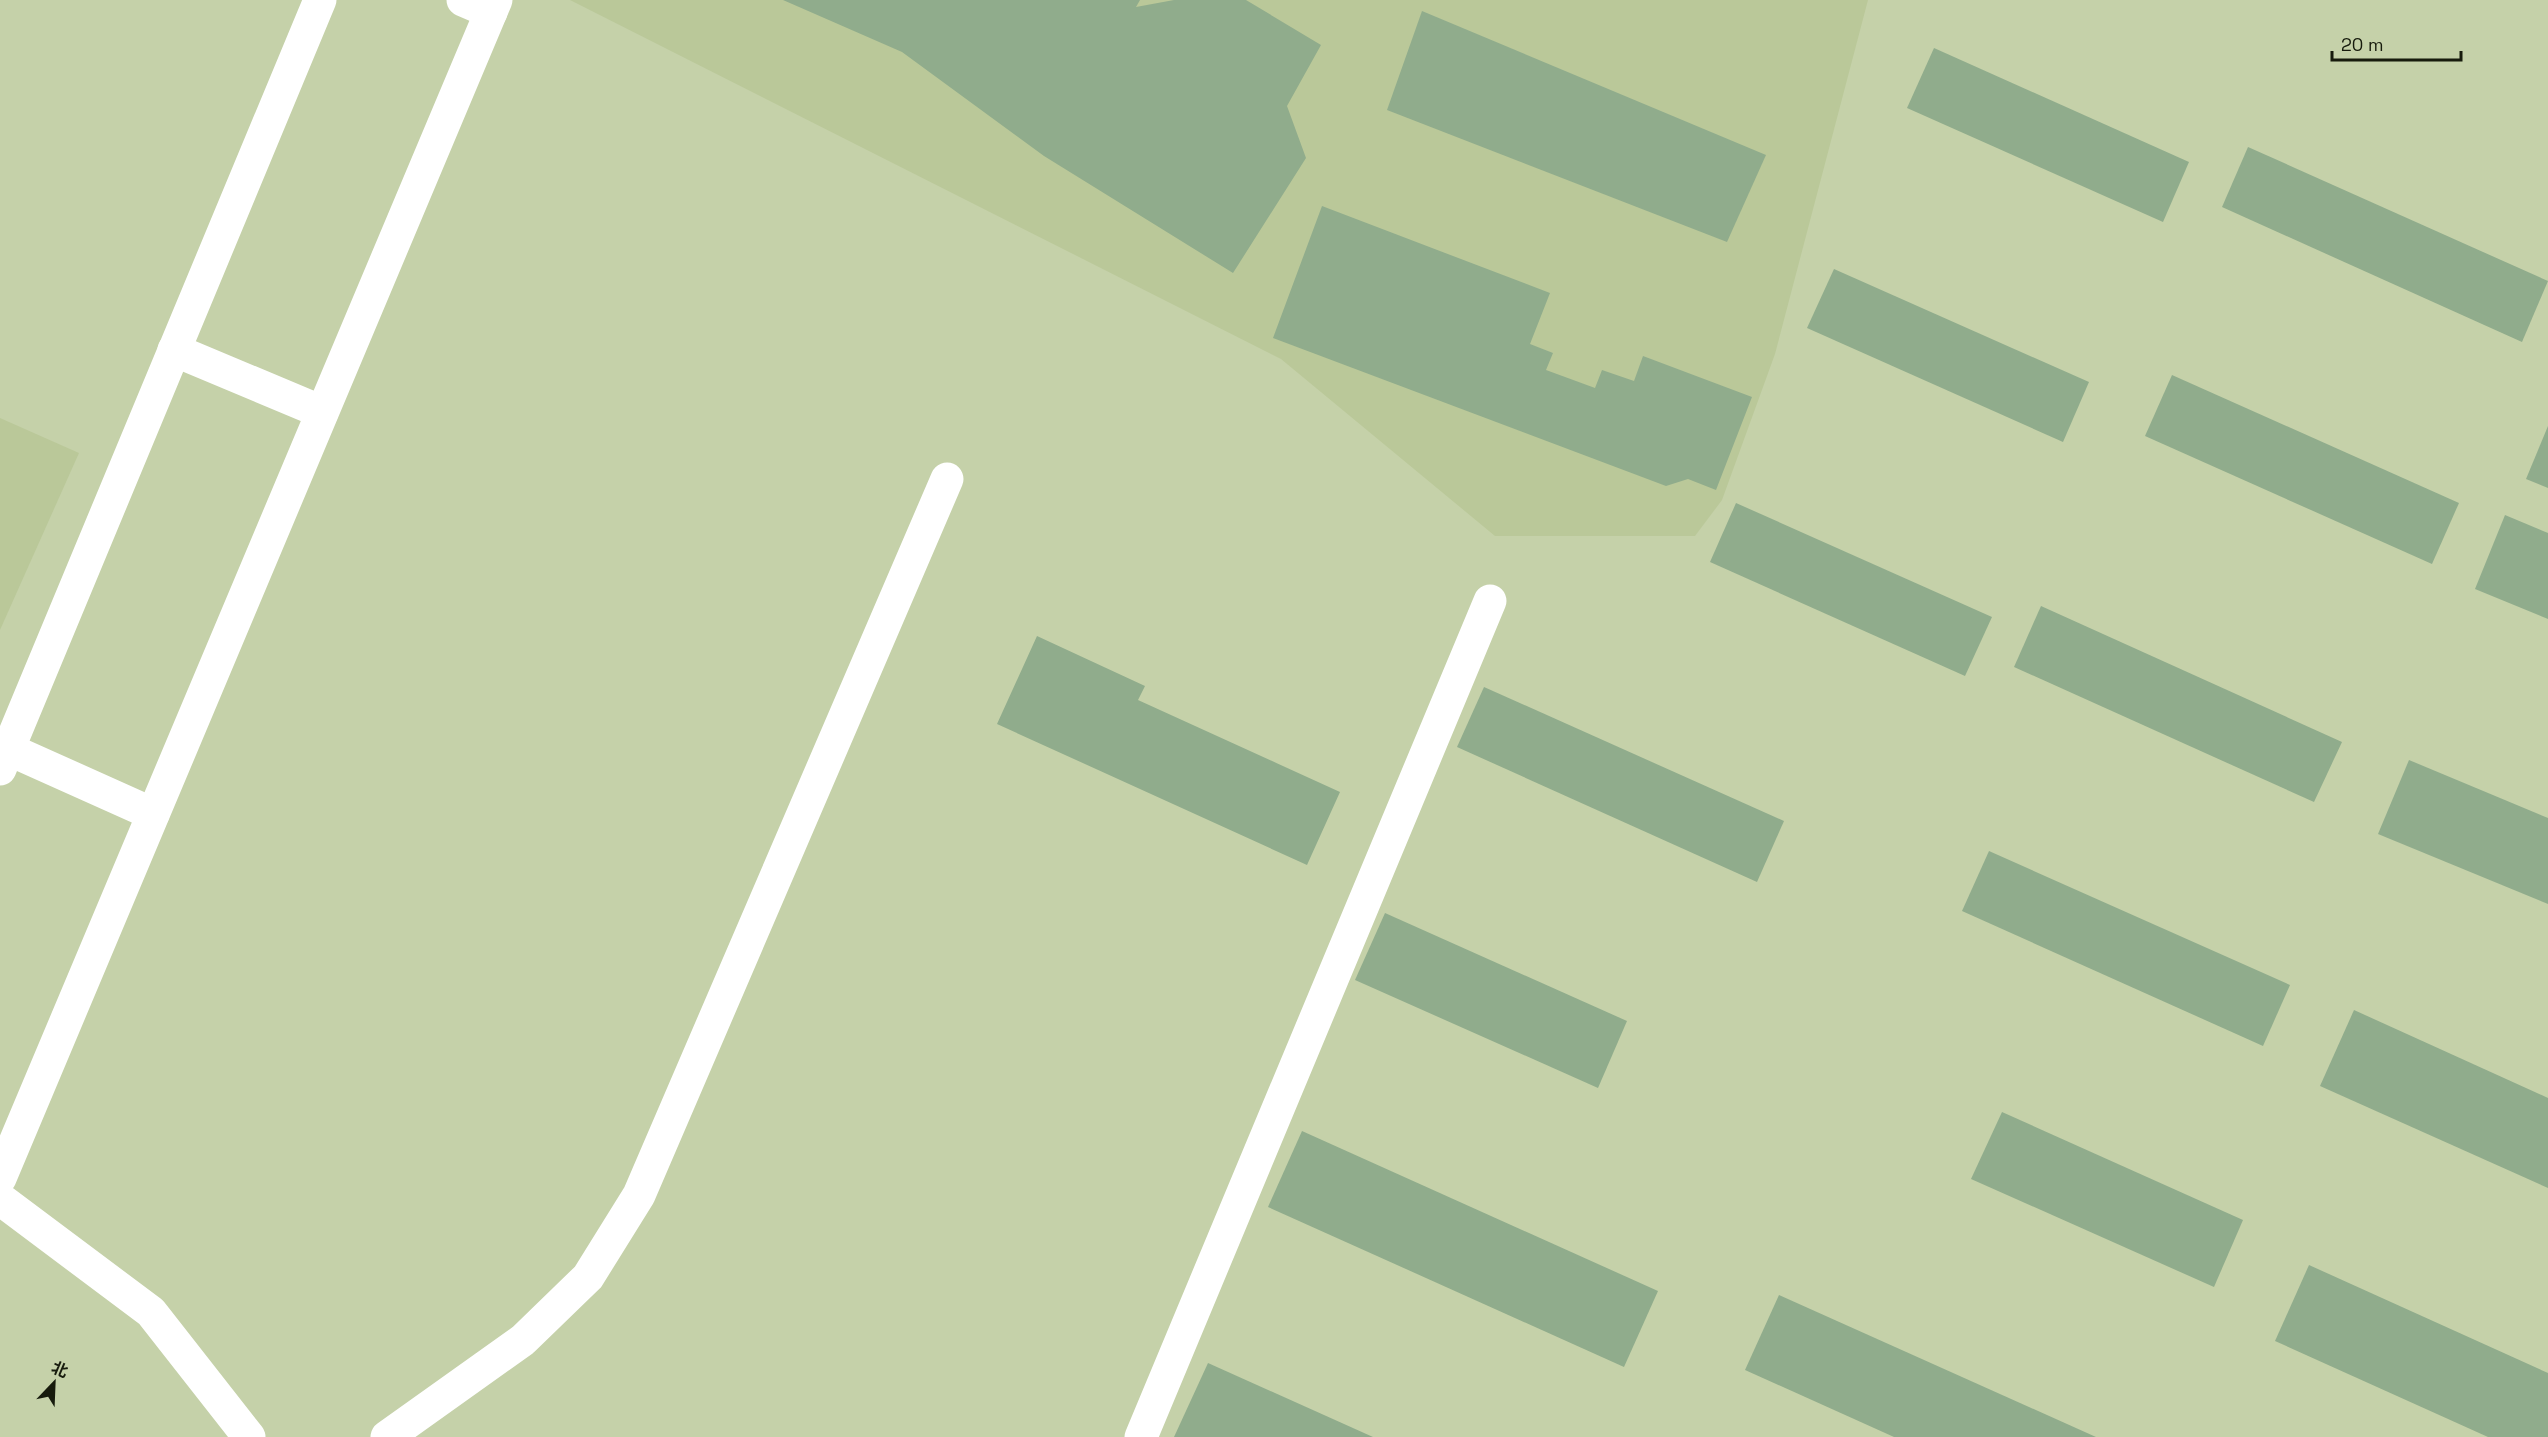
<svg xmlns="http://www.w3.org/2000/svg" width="2548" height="1437" font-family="'Space Grotesk','Noto Sans SC',sans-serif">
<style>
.built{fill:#bac899}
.building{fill:#90ac8c}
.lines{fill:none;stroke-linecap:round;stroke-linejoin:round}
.street{stroke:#fff;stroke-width:33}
</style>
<rect width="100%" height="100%" fill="#c5d1a9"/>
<!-- built -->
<g class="built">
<polygon points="570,0 1868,0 1775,354 1722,500 1695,536 1495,536 1281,359"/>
<polygon points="0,418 79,453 0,630"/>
</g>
<!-- building -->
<g class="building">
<polygon points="783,0 1140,0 1136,7 1174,0 1246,0 1321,45 1287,106 1306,158 1233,273 1044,156 902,52"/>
<polygon points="1422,11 1766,155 1727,242 1387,110"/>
<polygon points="1934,48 2189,162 2163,222 1907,108"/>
<polygon points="2248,147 2548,281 2522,342 2222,207"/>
<polygon points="1322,206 1550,293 1530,344 1553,353 1546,370 1595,388 1602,370 1634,381 1643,356 1752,397 1716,490 1688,479 1666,486 1273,338"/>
<polygon points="1834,269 2089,382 2063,442 1807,328"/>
<polygon points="2172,375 2459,503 2432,564 2145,436"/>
<polygon points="2548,426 2548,488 2526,479"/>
<polygon points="1736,503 1992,617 1965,676 1710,562"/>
<polygon points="2505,515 2548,533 2548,619 2475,589"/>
<polygon points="2041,606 2342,742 2314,802 2014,667"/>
<polygon points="1037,636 1145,686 1138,700 1340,792 1307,865 997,724"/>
<polygon points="1484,687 1784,821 1757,882 1457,747"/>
<polygon points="2409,760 2548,818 2548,904 2378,834"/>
<polygon points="1989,851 2290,985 2263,1046 1962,911"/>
<polygon points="1385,913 1627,1021 1598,1088 1355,980"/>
<polygon points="2354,1010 2548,1098 2548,1188 2320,1086"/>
<polygon points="2002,1112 2243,1220 2214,1287 1971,1179"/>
<polygon points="1302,1131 1658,1291 1624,1367 1268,1207"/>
<polygon points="2309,1265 2548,1373 2548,1437 2488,1437 2275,1341"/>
<polygon points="1779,1295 2096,1437 1894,1437 1745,1370"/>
<polygon points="1208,1363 1373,1437 1174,1437"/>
</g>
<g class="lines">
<!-- street -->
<g class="street">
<polyline points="463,0 491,12"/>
<polyline points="174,350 322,412"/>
<polyline points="8,749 153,814"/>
<polyline points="0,769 320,0"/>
<polyline points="0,1178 496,0"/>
<polyline points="0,1199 151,1312 249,1437"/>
<polyline points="387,1437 523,1340 588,1277 639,1195 947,479"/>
<polyline points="1141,1437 1490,601"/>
</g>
</g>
<!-- north arrow -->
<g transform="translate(54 1383) rotate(23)" stroke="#c5d1a9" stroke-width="4.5" paint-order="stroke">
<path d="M0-4.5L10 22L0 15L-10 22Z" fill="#171b0d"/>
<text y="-9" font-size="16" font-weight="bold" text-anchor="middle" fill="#171b0d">北</text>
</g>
<!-- scale -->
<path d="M2332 51v9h129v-9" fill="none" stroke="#171b0d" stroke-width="3"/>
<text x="2341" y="51" font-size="18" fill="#171b0d" stroke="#c5d1a9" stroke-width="4.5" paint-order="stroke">20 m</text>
</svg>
